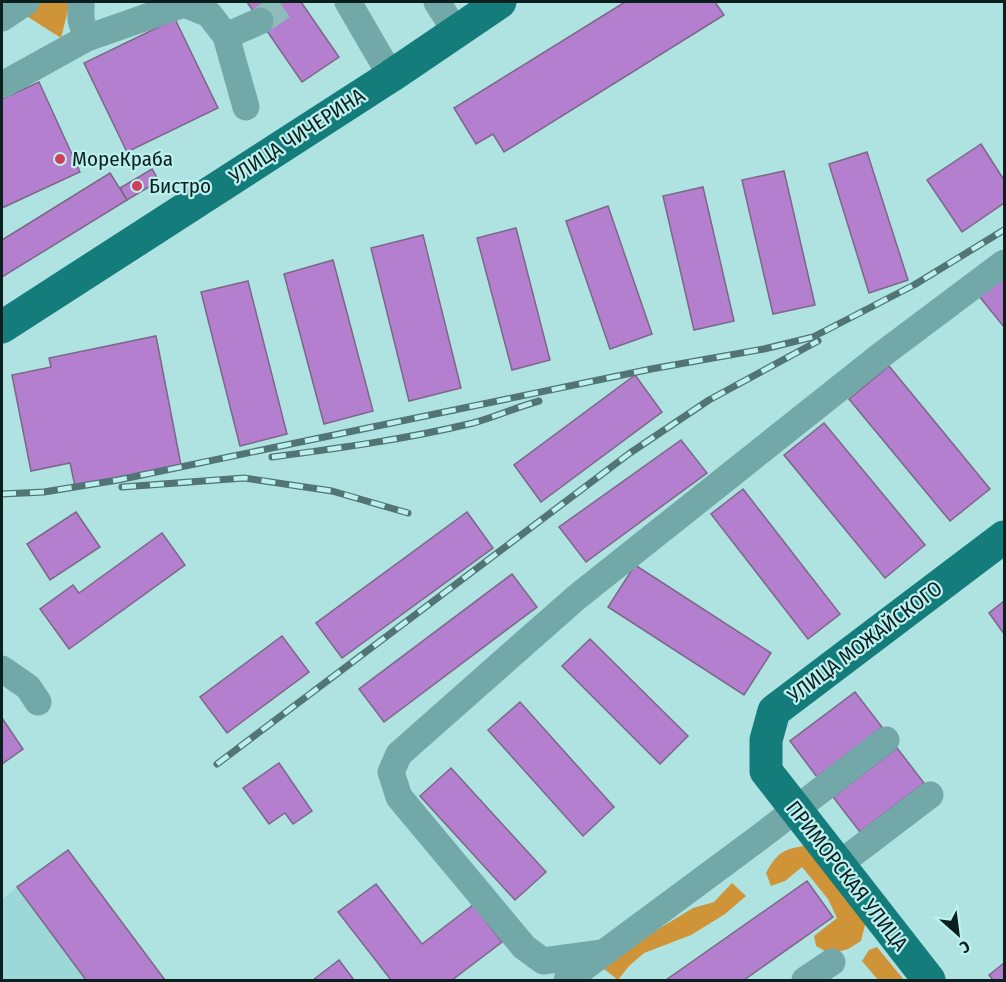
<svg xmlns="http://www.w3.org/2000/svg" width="1006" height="982" font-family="'Fira Sans Condensed',sans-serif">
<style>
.built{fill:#9bd8d7}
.forest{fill:#cf9438}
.building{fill:#b57fcf;stroke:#7c6786;stroke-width:1.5}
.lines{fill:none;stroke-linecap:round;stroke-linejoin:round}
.minor-tunnel{stroke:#8ebcbb;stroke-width:27;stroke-dasharray:27 14;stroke-linecap:butt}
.minor{stroke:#72a9a8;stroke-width:27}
.major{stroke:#147c7b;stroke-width:33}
.rail-casing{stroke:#527474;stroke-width:7}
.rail{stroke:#bcf0ef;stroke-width:4.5;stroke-dasharray:14;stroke-linecap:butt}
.poi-dot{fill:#cf3f59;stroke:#bcf0ef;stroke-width:2}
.labels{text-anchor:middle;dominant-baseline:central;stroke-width:4.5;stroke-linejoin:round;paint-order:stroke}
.street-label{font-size:21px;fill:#0b1f1f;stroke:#bcf0ef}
.poi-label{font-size:21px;fill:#0b1f1f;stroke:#bcf0ef;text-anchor:start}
</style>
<rect width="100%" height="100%" fill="#afe3e2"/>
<!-- built -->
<polygon class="built" points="17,887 86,980 2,980 2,900"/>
<!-- forest -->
<g class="forest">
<polygon points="22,2 70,2 61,38 28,17"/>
<path d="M812,845l56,68 -7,28 -13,8 -18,5 -14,-8 -2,-10 23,-18 -9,-19 -26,-32 -17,14 -14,5 -5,-13c12,-23 21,-25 46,-28z"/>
<polygon points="732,883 746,896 725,914 691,935 644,953 629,966 618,980 599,965 693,908 714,902"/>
<polygon points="877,947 904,980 878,980 862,961 869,950"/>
</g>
<!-- building -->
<g class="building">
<polygon points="247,2 301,2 339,57 302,82"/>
<polygon points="625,2 715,2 724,15 504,152 493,134 476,144 454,108"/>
<polygon points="175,19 218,108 127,152 84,63"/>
<polygon points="39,82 80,172 2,208 2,99"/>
<polygon points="981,144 1004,180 1004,203 962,232 927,180"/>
<polygon points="867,152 908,280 869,293 829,164"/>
<polygon points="152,169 159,181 127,200 120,188"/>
<polygon points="784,171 815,305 773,314 742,180"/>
<polygon points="110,173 127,200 2,277 2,240"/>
<polygon points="703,187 734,321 694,330 663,196"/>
<polygon points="608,206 652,334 610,349 566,221"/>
<polygon points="516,228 550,360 512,370 477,238"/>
<polygon points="423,235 461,388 409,401 371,248"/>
<polygon points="333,260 373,411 324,424 284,274"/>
<polygon points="1004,275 1004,327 979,296"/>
<polygon points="248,281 287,434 240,446 201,292"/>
<polygon points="156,336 181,465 75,486 70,463 31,471 12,375 51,367 49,358"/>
<polygon points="889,366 990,489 950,521 849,399"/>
<polygon points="635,375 662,412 541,502 514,465"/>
<polygon points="824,423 925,545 885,578 784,455"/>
<polygon points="681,440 707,473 586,562 559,527"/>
<polygon points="743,489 840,614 808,639 711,514"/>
<polygon points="76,512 100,547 50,580 27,544"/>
<polygon points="467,512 493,548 342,658 316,623"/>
<polygon points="162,533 185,565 69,649 40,609 73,585 79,593"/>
<polygon points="635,565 771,653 744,695 608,607"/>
<polygon points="512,574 537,607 384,722 359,689"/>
<polygon points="1004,601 1004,634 989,613"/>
<polygon points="282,636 309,672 227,733 200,697"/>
<polygon points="590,639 688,736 660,764 562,666"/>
<polygon points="855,692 882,727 817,777 790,741"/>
<polygon points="520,702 614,807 583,836 488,730"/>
<polygon points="2,718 23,749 2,764"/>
<polygon points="897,748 924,783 860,832 833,797"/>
<polygon points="279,763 312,811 293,824 285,813 269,824 243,788"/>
<polygon points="451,768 546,872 515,900 420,796"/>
<polygon points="68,850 165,980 86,980 17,887"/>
<polygon points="807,881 833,917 744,980 666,980"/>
<polygon points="376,884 422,944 473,905 502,942 452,980 391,980 338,912"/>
<polygon points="339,960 354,980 313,980"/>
<polygon points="1004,963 1004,980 993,980 989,975"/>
</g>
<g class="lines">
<!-- minor-tunnel -->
<polyline class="minor-tunnel" points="260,21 288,2"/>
<!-- minor -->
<g class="minor">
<polyline points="81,2 81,20 87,38"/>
<polyline points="348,2 391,76"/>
<polyline points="437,2 456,32"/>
<polyline points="2,18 26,2"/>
<polyline points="226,36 260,21"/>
<polyline points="2,85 87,38 184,4 209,14 226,36 246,107"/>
<polyline points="2,669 28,687 38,702"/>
<polyline points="838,865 930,795"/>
<polyline points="602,953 543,961 524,947 399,797 391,772 399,754 577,597 880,356 1004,263"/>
<polyline points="567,980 760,837 886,740"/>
<polyline points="805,980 832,962"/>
</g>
<!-- major -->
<g class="major">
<polyline points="2,327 391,76 500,2"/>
<polyline points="929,980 766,771 766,740 774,711 1004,537"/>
</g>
<defs>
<g id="rail">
<path d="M272,457c68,-9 135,-18 201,-34 22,-6 44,-16 66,-22"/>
<polyline points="122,487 244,478 332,491 408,513"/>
<polyline points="2,494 44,492 118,480 651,369 764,349 813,337 914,285 1004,230"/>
<polyline points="217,764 630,453 709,400 818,341"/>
</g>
</defs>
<!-- rail casing -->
<use href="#rail" class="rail-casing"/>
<!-- rail -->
<use href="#rail" class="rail"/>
</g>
<!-- markers -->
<g class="poi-dot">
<circle cx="60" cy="159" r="6"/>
<circle cx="137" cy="186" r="6"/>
</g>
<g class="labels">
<!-- street labels -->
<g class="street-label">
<text transform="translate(297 136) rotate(-33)">УЛИЦА ЧИЧЕРИНА</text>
<text transform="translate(865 642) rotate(-37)">УЛИЦА МОЖАЙСКОГО</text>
<text transform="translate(847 876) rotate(52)">ПРИМОРСКАЯ УЛИЦА</text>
</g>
<!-- poi labels -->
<g class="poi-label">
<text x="72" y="159">МореКраба</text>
<text x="149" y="186">Бистро</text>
</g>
</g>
<!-- border -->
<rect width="1006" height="982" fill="none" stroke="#0b1f1f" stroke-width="6"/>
<!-- north arrow -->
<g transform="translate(958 934) rotate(152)" stroke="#bcf0ef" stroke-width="4.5" paint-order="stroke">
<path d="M0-4.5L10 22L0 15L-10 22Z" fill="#0b1f1f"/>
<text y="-9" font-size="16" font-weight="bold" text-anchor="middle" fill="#0b1f1f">С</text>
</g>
</svg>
